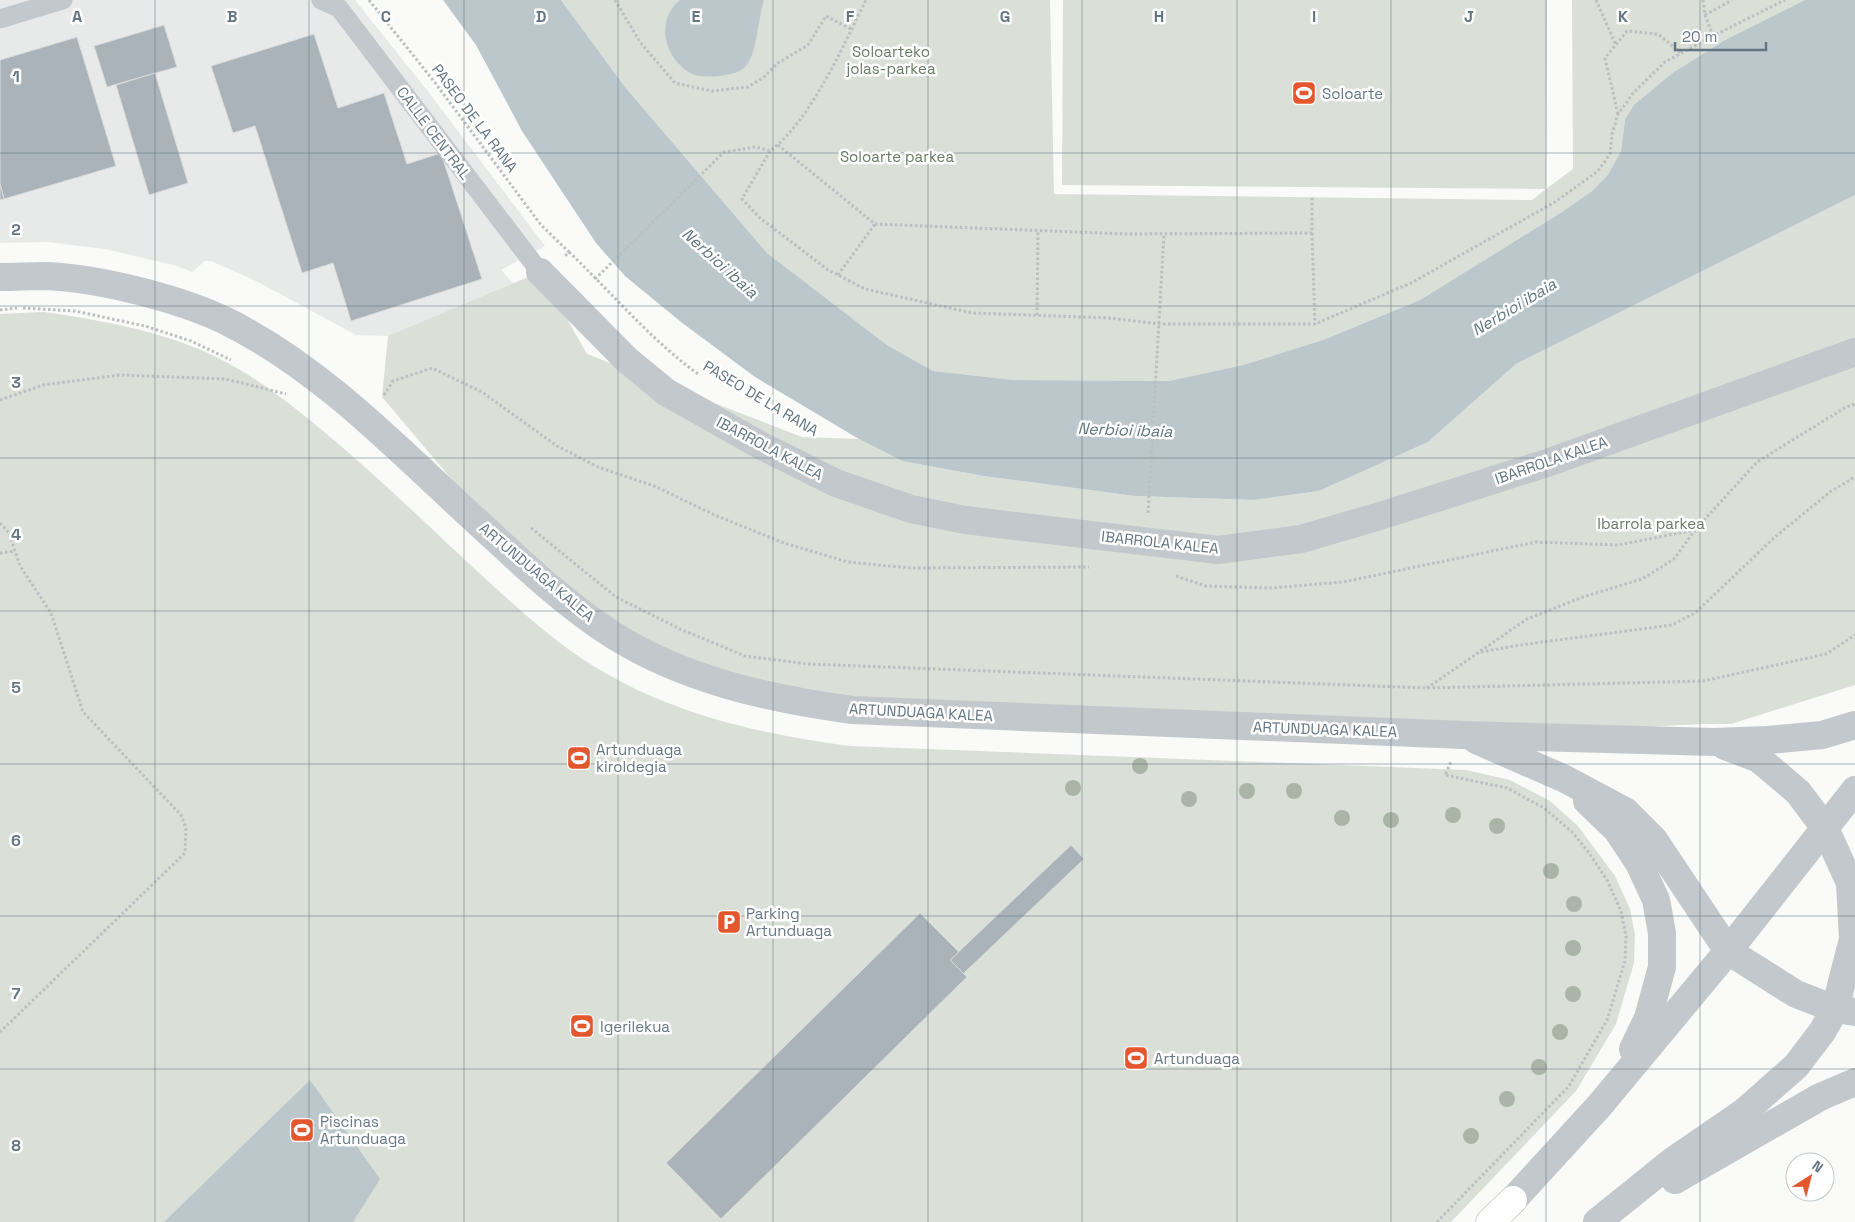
<svg xmlns="http://www.w3.org/2000/svg" width="1855" height="1222" font-family="'Space Grotesk',sans-serif">
<style>
.built{fill:#e8e9e9}
.green{fill:#dadfd7}
.water{fill:#bbc7cb}
.building{fill:#aab3b9;stroke:#dcdcda}
.lines{fill:none;stroke-linecap:round;stroke-linejoin:round}
.highway-casing{stroke:#b4b9bd;stroke-width:29}
.path{stroke:#bbbfc2;stroke-width:3;stroke-dasharray:2.5 2.5;stroke-linecap:butt}
.lane{stroke:#c3c8cc;stroke-width:19}
.street{stroke:#c3c8cc;stroke-width:28}
.highway{stroke:#fff;stroke-width:28}
.tree{fill:#aab4a7}
.grid{fill:none;stroke:#657683;stroke-width:1;stroke-opacity:0.55}
.labels{text-anchor:middle;dominant-baseline:central;stroke-width:5;stroke-linejoin:round;paint-order:stroke}
.park-label{font-size:15px;fill:#687a64;stroke:#fff}
.poi-label{font-size:15px;fill:#657683;stroke:#fff;text-anchor:start}
.street-label{font-size:15px;fill:#657683;stroke:#fff}
.water-label{font-size:16px;font-style:italic;fill:#60757c;stroke:#fff}
.grid-label{font-size:16px;text-anchor:middle;font-weight:bold;fill:#657683;stroke:#fff;stroke-width:5;stroke-linejoin:round;paint-order:stroke}
</style>
<rect width="100%" height="100%" fill="#fafaf8"/>
<!-- built -->
<polygon class="built" points="0,0 355,0 427,90 545,246 501,270 521,292 508,300 388,336 356,335 258,282 211,261 205,261 192,272 177,266 105,249 47,242 0,243"/>
<!-- green -->
<g class="green">
<polygon points="561,0 1050,0 1054,194 1532,200 1546,189 1062,185 1063,0 1547,0 1546,189 1573,169 1572,0 1805,0 1725,40 1674,72 1625,120 1621,151 1608,176 1592,191 1562,212 1420,300 1323,340 1243,365 1169,381 1014,380 933,371 887,345 767,253 625,87"/>
<polygon points="1855,195 1855,685 1731,724 1704,724 1463,735 852,710 671,665 526,567 382,397 388,336 540,272 587,354 802,437 859,439 902,461 983,476 1135,496 1254,500 1319,491 1428,442 1516,364"/>
<path d="M44,312c56,8 112,18 164,41 40,18 76,46 109,73 60,49 115,104 172,156 33,30 67,61 106,85 77,47 167,68 255,79l616,24 44,10 40,21 28,25 37,50 15,33 5,26 -1,28 -18,61 -40,67 -125,131h-1451v-908z"/>
</g>
<!-- water -->
<g class="water">
<polygon points="443,0 561,0 625,87 767,253 887,345 933,371 1014,380 1169,381 1243,365 1323,340 1420,300 1562,212 1592,191 1608,175 1621,151 1625,120 1634,105 1674,72 1725,40 1805,0 1855,0 1855,195 1516,364 1428,442 1319,491 1254,500 1135,496 983,476 902,461 859,439 755,377 681,322 625,276 596,243 522,131 476,45"/>
<path d="M680,0h84c-6,19 -7,53 -18,66 -6,6 -13,8 -21,9 -9,2 -21,2 -30,0 -6,-2 -12,-7 -16,-11 -17,-18 -20,-47 1,-64z"/>
<polygon points="310,1080 380,1179 353,1222 164,1222"/>
</g>
<!-- building -->
<g class="building">
<polygon points="164,25 177,67 107,87 94,46"/>
<polygon points="314,34 338,108 384,93 407,164 441,153 482,279 351,321 333,263 302,273 255,126 233,133 211,66"/>
<polygon points="77,37 116,166 4,199 0,184 0,60"/>
<polygon points="155,73 188,183 149,195 116,85"/>
<polygon points="0,184 4,199 0,200"/>
<polygon points="1071,845 1084,859 963,974 950,960"/>
<polygon points="920,913 959,952 950,960 967,977 721,1219 666,1163"/>
</g>
<g class="lines">
<defs>
<polyline id="highway" points="1490,1222 1513,1200"/>
</defs>
<!-- highway casing -->
<use href="#highway" class="highway-casing"/>
<!-- path -->
<g class="path">
<polyline points="369,0 436,84 541,225 569,252 564,257"/>
<polyline points="615,0 640,42 675,83 712,91 748,87 764,77 778,63 808,45 826,16 851,29"/>
<polyline points="1596,0 1616,45"/>
<polyline points="1703,0 1705,15 1713,36"/>
<polyline points="1705,15 1732,0"/>
<polyline points="1618,114 1605,58 1627,31 1658,34 1681,53"/>
<polyline points="778,145 875,224 1126,234 1312,233 1312,197"/>
<polyline points="770,151 742,199 760,218 828,270 865,289 972,313 1109,318 1160,324 1315,324 1411,283 1555,202 1598,171 1610,154 1612,134 1618,114 1634,92 1665,62 1713,36 1785,0"/>
<polyline points="1312,233 1315,324"/>
<path d="M569,252c43,41 81,87 129,122"/>
<polyline points="838,275 875,224"/>
<path d="M595,279l129,-127 32,-5 14,4c41,-31 73,-105 96,-151"/>
<polyline points="23,308 75,311 145,326 191,341 231,360"/>
<polyline points="0,310 17,308"/>
<polyline points="1037,315 1038,231"/>
<polyline points="384,395 393,381 432,368 482,392 557,446 598,467 654,486 717,516 784,543 848,562 910,568 1089,567"/>
<polyline points="0,400 43,385 120,375 226,379 286,394"/>
<polyline points="1148,513 1164,234"/>
<polyline points="0,523 9,533 20,566 51,613 83,712 181,815 186,828 185,853 0,1032"/>
<polyline points="531,528 616,597 680,629 745,656 808,664 1427,688 1703,681 1826,654 1855,635"/>
<polyline points="0,553 15,551"/>
<polyline points="1176,576 1206,586 1270,588 1343,582 1536,542 1618,545 1695,530"/>
<polyline points="1481,652 1520,645 1672,625 1695,613 1775,537 1830,492 1855,477"/>
<polyline points="1427,688 1527,619 1583,597 1642,579 1674,559 1695,530 1757,462 1846,407 1855,404"/>
<polyline points="1437,1222 1569,1086 1607,1020 1625,961 1626,936 1621,911 1607,880 1589,853 1572,832 1544,808 1507,788 1445,775 1451,762"/>
</g>
<!-- lane -->
<g class="lane">
<polyline points="321,0 339,8 540,272"/>
<polyline points="0,19 63,0"/>
</g>
<!-- street -->
<g class="street">
<polyline points="540,272 627,360 666,392 760,445 836,483 911,509 965,520 1218,550 1301,539 1380,516 1547,463 1855,352"/>
<path d="M0,277c15,0 30,-1 45,-1 53,2 133,22 181,45 99,49 177,134 258,207 41,38 82,77 129,107 71,45 157,64 239,75l611,25 251,7 54,-2 54,-5 33,-10"/>
<polyline points="1476,740 1565,779 1625,811 1654,840 1728,951 1796,994 1835,1009 1855,1012"/>
<polyline points="1587,801 1617,830 1639,863 1656,900 1662,933 1662,967 1648,1018 1633,1049"/>
<polyline points="1675,1180 1820,1097 1855,1082"/>
<polyline points="1513,1200 1600,1105 1728,951 1855,790"/>
<polyline points="1597,1222 1674,1160 1744,1112 1796,1066 1822,1032 1835,1009 1853,939 1850,883 1825,828 1798,792 1759,759 1725,746"/>
</g>
<!-- highway -->
<use href="#highway" class="highway"/>
</g>
<!-- trees -->
<g class="tree">
<circle cx="1140" cy="766" r="8"/>
<circle cx="1073" cy="788" r="8"/>
<circle cx="1247" cy="791" r="8"/>
<circle cx="1294" cy="791" r="8"/>
<circle cx="1189" cy="799" r="8"/>
<circle cx="1453" cy="815" r="8"/>
<circle cx="1342" cy="818" r="8"/>
<circle cx="1391" cy="820" r="8"/>
<circle cx="1497" cy="826" r="8"/>
<circle cx="1551" cy="871" r="8"/>
<circle cx="1574" cy="904" r="8"/>
<circle cx="1573" cy="948" r="8"/>
<circle cx="1573" cy="994" r="8"/>
<circle cx="1560" cy="1032" r="8"/>
<circle cx="1539" cy="1067" r="8"/>
<circle cx="1507" cy="1099" r="8"/>
<circle cx="1471" cy="1136" r="8"/>
</g>
<!-- grid -->
<path class="grid" d="M155,0v1222M309,0v1222M464,0v1222M618,0v1222M773,0v1222M928,0v1222M1082,0v1222M1237,0v1222M1391,0v1222M1546,0v1222M1700,0v1222M0,153h1855M0,306h1855M0,458h1855M0,611h1855M0,764h1855M0,916h1855M0,1069h1855"/>
<!-- icons -->
<defs>
<symbol id="stadium-square" viewBox="-11 -11 22 22"><rect x="-9" y="-9" width="18" height="18" rx="4" fill="#e4572e" stroke="#fff"/><path d="M0-5a6.5 5 0 1 0 0 10a6.5 5 0 1 0 0-10ZM-3.5-1.8h7v3.6h-7Z" fill="#fff"/></symbol>
<symbol id="parking-square" viewBox="-11 -11 22 22"><rect x="-9" y="-9" width="18" height="18" rx="4" fill="#e4572e" stroke="#fff"/><path d="M-3.5-5.5H1a3.5 3.5 0 0 1 0 7H-1V5.5H-3.5ZM-1-3.4V-.6H.8a1.4 1.4 0 0 0 0-2.8Z" fill="#fff"/></symbol>
</defs>
<g fill-rule="evenodd">
<use href="#stadium-square" x="1290" y="79" width="28" height="28"/>
<use href="#stadium-square" x="565" y="744" width="28" height="28"/>
<use href="#parking-square" x="715" y="908" width="28" height="28"/>
<use href="#stadium-square" x="568" y="1012" width="28" height="28"/>
<use href="#stadium-square" x="1122" y="1044" width="28" height="28"/>
<use href="#stadium-square" x="288" y="1116" width="28" height="28"/>
</g>
<g class="labels">
<!-- park labels -->
<g class="park-label">
<text x="891" y="51">Soloarteko<tspan x="891" dy="17">jolas-parkea</tspan></text>
<text x="897" y="156">Soloarte parkea</text>
<text x="1651" y="523">Ibarrola parkea</text>
</g>
<!-- poi labels -->
<g class="poi-label">
<text x="1322" y="93">Soloarte</text>
<text x="596" y="749">Artunduaga<tspan x="596" dy="17">kiroldegia</tspan></text>
<text x="746" y="913">Parking<tspan x="746" dy="17">Artunduaga</tspan></text>
<text x="600" y="1026">Igerilekua</text>
<text x="1154" y="1058">Artunduaga</text>
<text x="320" y="1121">Piscinas<tspan x="320" dy="17">Artunduaga</tspan></text>
</g>
<!-- street labels -->
<g class="street-label">
<text transform="translate(475 118) rotate(53)">PASEO DE LA RANA</text>
<text transform="translate(434 133) rotate(53)">CALLE CENTRAL</text>
<text transform="translate(761 398) rotate(31)">PASEO DE LA RANA</text>
<text transform="translate(770 448) rotate(28)">IBARROLA KALEA</text>
<text transform="translate(1551 460) rotate(-19)">IBARROLA KALEA</text>
<text transform="translate(1160 542) rotate(6)">IBARROLA KALEA</text>
<text transform="translate(537 572) rotate(40)">ARTUNDUAGA KALEA</text>
<text transform="translate(921 712) rotate(3)">ARTUNDUAGA KALEA</text>
<text transform="translate(1325 729) rotate(2)">ARTUNDUAGA KALEA</text>
</g>
<!-- water labels -->
<g class="water-label">
<text transform="translate(720 263) rotate(42)">Nerbioi ibaia</text>
<text transform="translate(1514 307) rotate(-31)">Nerbioi ibaia</text>
<text transform="translate(1125 430) rotate(2)">Nerbioi ibaia</text>
</g>
</g>
<g class="grid-label">
<text x="77" y="22">A</text>
<text x="232" y="22">B</text>
<text x="386" y="22">C</text>
<text x="541" y="22">D</text>
<text x="696" y="22">E</text>
<text x="850" y="22">F</text>
<text x="1005" y="22">G</text>
<text x="1159" y="22">H</text>
<text x="1314" y="22">I</text>
<text x="1469" y="22">J</text>
<text x="1623" y="22">K</text>
<text x="16" y="82">1</text>
<text x="16" y="235">2</text>
<text x="16" y="388">3</text>
<text x="16" y="540">4</text>
<text x="16" y="693">5</text>
<text x="16" y="846">6</text>
<text x="16" y="999">7</text>
<text x="16" y="1151">8</text>
</g>
<!-- north arrow -->
<g transform="translate(1810 1177) rotate(36)"><circle r="24" fill="#ffffff" stroke="#c1c8cd"/>
<path d="M0-4L9 19L0 12L-9 19Z" fill="#e4572e"/>
<text y="-8" font-size="14" font-weight="bold" text-anchor="middle" fill="#657683">N</text>
</g>
<!-- scale -->
<path d="M1675 42v8h91v-8" fill="none" stroke="#657683" stroke-width="2.5"/>
<text x="1682" y="42" font-size="15" fill="#657683" stroke="#ffffff" stroke-width="4" paint-order="stroke">20 m</text>
</svg>
